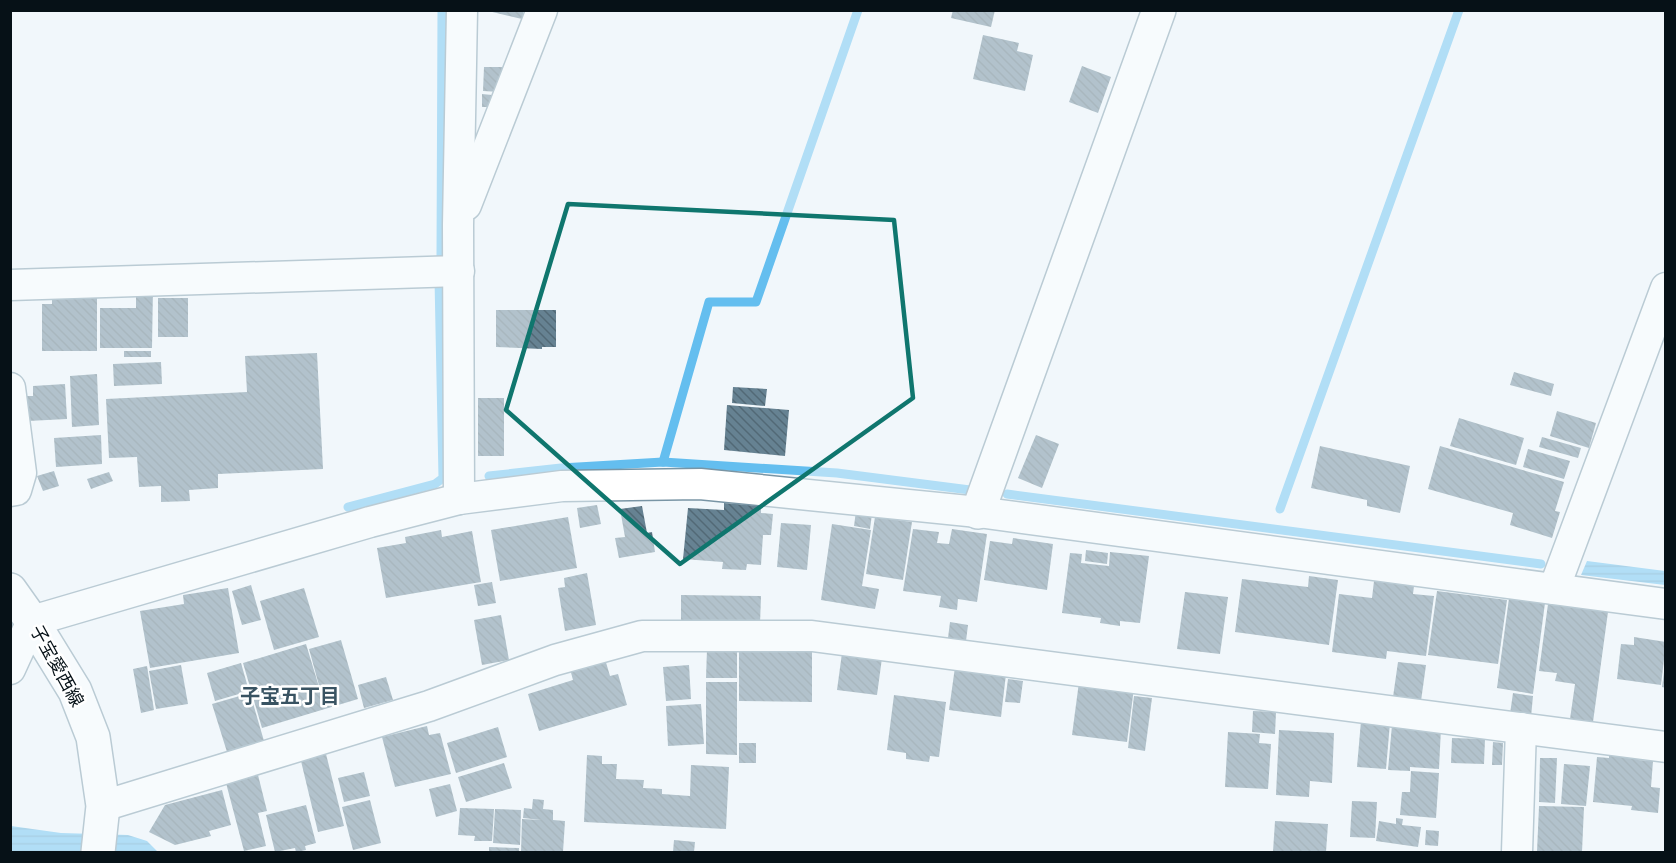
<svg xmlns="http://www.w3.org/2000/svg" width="1676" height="863" font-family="Cabin,'Noto Sans JP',sans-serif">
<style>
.water{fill:url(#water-rules)}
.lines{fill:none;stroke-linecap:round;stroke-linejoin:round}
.stream{stroke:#64beef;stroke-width:9}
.building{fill:url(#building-back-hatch)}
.minor-casing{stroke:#7995a5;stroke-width:33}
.tertiary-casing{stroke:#7995a5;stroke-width:36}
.secondary-casing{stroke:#7995a5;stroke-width:36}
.minor{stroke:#fff;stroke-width:30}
.tertiary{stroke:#fff;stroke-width:33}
.secondary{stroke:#fff;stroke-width:33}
.marked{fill:none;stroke:#0f766e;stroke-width:4.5;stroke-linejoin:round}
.labels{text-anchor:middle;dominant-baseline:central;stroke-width:5;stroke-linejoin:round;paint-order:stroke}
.street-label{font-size:18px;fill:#061117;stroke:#fff}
.neighbourhood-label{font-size:20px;font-weight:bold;fill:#395362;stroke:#fff}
</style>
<defs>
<pattern id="water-rules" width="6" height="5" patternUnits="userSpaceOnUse" patternTransform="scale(1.5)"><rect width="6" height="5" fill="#64beef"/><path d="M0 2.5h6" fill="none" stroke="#55a2cc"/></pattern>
<pattern id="building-back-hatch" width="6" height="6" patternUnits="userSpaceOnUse" patternTransform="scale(1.5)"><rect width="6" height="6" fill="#668292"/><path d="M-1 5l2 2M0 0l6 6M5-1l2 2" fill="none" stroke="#526976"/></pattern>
</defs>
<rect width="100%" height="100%" fill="#f1f7fb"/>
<!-- water -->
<g class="water">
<polygon points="1587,561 1665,571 1665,585 1581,575"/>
<polygon points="11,826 61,833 128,835 147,841 158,852 11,852"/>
</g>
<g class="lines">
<!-- stream -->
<g class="stream">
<polyline points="441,255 442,10"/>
<polyline points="663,462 709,302 756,302 858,10"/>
<polyline points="489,476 561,468 663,462 837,473 970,490"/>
<polyline points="1007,494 1541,564"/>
<polyline points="348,507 435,484 443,478 439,279"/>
<polyline points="1280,509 1459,10"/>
</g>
</g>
<!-- building -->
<g class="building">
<polygon points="484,10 524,10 522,19"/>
<polygon points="953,10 995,10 991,27 951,18"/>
<polygon points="983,35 1019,43 1017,51 1033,55 1025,91 973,79"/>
<polygon points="1082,66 1111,77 1098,113 1069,102"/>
<polygon points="484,67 505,67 500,92 483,91"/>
<polygon points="482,94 492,95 491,107 482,107"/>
<polygon points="136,287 153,287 152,348 100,348 100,308 136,308"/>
<polygon points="52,294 97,294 97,351 42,351 42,304 52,304"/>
<rect x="158" y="298" width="30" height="39"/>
<polygon points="496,310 556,310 556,347 542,347 542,349 496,347"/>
<rect x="124" y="351" width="27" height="6"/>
<polygon points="317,353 323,469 218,474 218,488 189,490 190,501 161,502 161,486 139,487 137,457 109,458 106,399 247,392 245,356"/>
<polygon points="161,362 162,384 114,386 113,364"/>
<polygon points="1514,372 1554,384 1551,396 1510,385"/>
<polygon points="97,374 99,425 72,427 70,376"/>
<polygon points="65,384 67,419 28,421 27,396 33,396 33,386"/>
<polygon points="733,387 767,389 765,406 732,403"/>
<rect x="478" y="398" width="26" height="58"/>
<polygon points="727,405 789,410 785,456 724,450"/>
<polygon points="1557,411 1596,423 1589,448 1550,436"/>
<polygon points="1459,418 1524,438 1516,465 1450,446"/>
<polygon points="101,435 102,464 56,467 54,438"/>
<polygon points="1036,435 1059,444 1042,488 1018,478"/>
<polygon points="1542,437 1581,448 1578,458 1539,447"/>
<polygon points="1320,446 1410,466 1400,513 1367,506 1367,500 1311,488"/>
<polygon points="1440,446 1564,482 1555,511 1560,512 1552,538 1510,525 1513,513 1428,489"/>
<polygon points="1528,449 1570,461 1564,479 1523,467"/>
<polygon points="54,471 59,486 43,491 37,476"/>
<polygon points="109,472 113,481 91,489 87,479"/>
<polygon points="724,503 761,506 761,513 773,514 771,535 763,535 761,565 747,564 746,570 722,569 723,562 683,559 688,508 724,510"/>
<polygon points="597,505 601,524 580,528 577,508"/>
<polygon points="642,506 647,533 652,532 655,552 619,558 615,538 625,537 620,509"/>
<polygon points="856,511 872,514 870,529 854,526"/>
<polygon points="568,517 577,568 500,581 491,530"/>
<polygon points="875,517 912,522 903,580 866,574"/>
<polygon points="781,523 811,525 807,570 777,567"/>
<polygon points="832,524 871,530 862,586 879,589 875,609 821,600"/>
<polygon points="913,529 939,532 937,543 949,544 952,529 987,534 977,602 958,599 957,610 939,607 941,596 903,591"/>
<polygon points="441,530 442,537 472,531 481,582 386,598 377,548 406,543 405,537"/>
<polygon points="1013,538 1053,544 1047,590 984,580 990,541 1012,544"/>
<polygon points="1086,550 1108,553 1107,564 1085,561"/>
<polygon points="1110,552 1149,556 1140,623 1120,621 1120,626 1100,623 1101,618 1062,613 1070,553 1082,554 1081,563 1109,566"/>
<polygon points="587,573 596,625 565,631 558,588 565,587 564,578"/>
<polygon points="1309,576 1338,580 1329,645 1235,632 1242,579 1308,587"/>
<polygon points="1374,581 1414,586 1413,594 1434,596 1426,656 1387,651 1386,659 1332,652 1339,594 1372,598"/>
<polygon points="492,582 496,603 478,606 474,585"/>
<polygon points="251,585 261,620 242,625 232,591"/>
<polygon points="228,588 239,653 150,668 140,611 184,604 183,595"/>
<polygon points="304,588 319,637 274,650 260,601"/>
<polygon points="1437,591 1507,600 1498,664 1428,655"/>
<polygon points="1185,592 1228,597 1220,654 1177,649"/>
<polygon points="681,595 761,596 760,624 681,624"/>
<polygon points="1509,598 1545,603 1533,694 1497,688"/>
<polygon points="1548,604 1608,612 1593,722 1570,719 1575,684 1555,681 1557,673 1539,671"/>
<polygon points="501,615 509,660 482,665 474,620"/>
<polygon points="950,622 968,625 966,641 948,638"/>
<polygon points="1634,637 1666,642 1661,685 1617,679 1621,644 1634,645"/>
<polygon points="341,640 358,699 262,728 243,663 306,644 323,700 309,649"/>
<polygon points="739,648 812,649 812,702 739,701"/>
<polygon points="707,649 737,649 737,678 706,678"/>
<polygon points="842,653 882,658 877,695 837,690"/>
<polygon points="605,659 610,676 618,674 627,705 539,731 528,694 573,680 570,669"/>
<polygon points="1398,662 1426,665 1421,701 1393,697"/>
<polygon points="241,663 249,691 215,701 207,673"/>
<polygon points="181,665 188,704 156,709 149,671"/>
<polygon points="689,665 691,699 666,701 663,667"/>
<polygon points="147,666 154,710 141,713 133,669"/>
<polygon points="955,667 1006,674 1001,717 949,710"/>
<polygon points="1664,672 1666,672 1666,688 1662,687"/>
<polygon points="386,677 393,700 364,708 358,685"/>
<polygon points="1008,679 1023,681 1020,703 1005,702"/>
<polygon points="706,682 737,682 737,755 706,754"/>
<polygon points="1079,682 1134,688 1127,742 1072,735"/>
<polygon points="250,693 264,741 227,752 212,704"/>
<polygon points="1513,693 1533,696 1531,717 1510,714"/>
<polygon points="894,695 946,702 939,757 930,756 929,762 906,759 906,753 887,750"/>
<polygon points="1134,696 1152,698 1145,751 1128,748"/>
<polygon points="701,704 704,744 668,746 666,706"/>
<polygon points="1253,711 1276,712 1275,734 1252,732"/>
<polygon points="1361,721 1390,723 1386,769 1357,767"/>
<polygon points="1392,725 1441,728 1439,769 1410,767 1410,771 1388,770"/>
<polygon points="427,726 429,735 440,733 451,774 395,787 382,737"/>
<polygon points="498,727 507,757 456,773 447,743"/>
<polygon points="1279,730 1334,733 1332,783 1310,781 1309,797 1276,795"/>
<polygon points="1228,732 1260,734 1259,743 1271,744 1268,789 1225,787"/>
<polygon points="1452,738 1485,739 1484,764 1451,763"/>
<polygon points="1493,742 1503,743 1502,765 1492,765"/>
<rect x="739" y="743" width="17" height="20"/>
<polygon points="326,754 344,826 318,832 301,761"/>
<polygon points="1609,754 1639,756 1638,760 1653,761 1651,787 1660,788 1658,813 1631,810 1632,806 1593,802 1597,757 1609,758"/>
<polygon points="587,755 602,756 602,764 617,764 616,779 644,780 643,788 662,789 662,794 690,796 691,765 729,767 726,829 584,822"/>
<polygon points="1540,758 1557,758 1555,803 1539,802"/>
<polygon points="504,763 512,788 466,802 458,777"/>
<polygon points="1564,764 1590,766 1586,806 1561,804"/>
<polygon points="1411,771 1439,773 1436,818 1400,815 1402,792 1410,792"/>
<polygon points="364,772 370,796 344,802 338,778"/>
<polygon points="258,775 267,811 258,813 266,846 244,851 226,783"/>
<polygon points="450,784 457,811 436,817 429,789"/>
<polygon points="222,790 231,825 209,831 211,836 175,845 149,832 165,805"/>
<polygon points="533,799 544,800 543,809 553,810 553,820 565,821 563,852 521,852 522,819 542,820 523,818 524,808 532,809"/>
<polygon points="370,800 381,843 353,850 342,807"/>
<polygon points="1352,801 1377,802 1375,838 1350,837"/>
<polygon points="306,805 316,843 305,846 306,850 296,852 295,848 275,852 266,815"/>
<polygon points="1539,806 1584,807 1582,852 1537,852"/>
<polygon points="460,808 494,809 492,841 474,841 475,836 458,835"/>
<polygon points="495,809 521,810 520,845 493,843"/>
<polygon points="1396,818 1403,819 1402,825 1421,827 1418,847 1376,841 1379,821 1396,824"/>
<polygon points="1275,821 1328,824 1326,852 1273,852"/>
<polygon points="1426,830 1439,831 1438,846 1425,845"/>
<polygon points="674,840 695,842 694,852 673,852"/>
<polygon points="489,847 519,848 519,852 489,852"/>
</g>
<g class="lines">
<defs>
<g id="minor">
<polyline points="466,205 542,10"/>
<polyline points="10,285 459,271"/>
<polyline points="10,388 21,473 16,490 10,491"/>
<polyline points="459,499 458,225 462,10"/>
<polyline points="1554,589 1666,288"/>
<polyline points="10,669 32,621 370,522 459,499 562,486 700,484 978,512 1666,604"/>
<polyline points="103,806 429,706 555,660 642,636 812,636 1666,747"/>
<polyline points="1517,852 1521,728"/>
</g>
<polyline id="tertiary" points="978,512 1159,10"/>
<polyline id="secondary" points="10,590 32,621 75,691 93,737 103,806 98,852"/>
</defs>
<!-- minor casing -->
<use href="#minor" class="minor-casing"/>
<!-- tertiary casing -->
<use href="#tertiary" class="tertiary-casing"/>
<!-- secondary casing -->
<use href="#secondary" class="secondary-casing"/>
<!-- minor -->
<use href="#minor" class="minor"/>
<!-- tertiary -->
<use href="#tertiary" class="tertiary"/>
<!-- secondary -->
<use href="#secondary" class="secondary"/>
</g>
<!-- marked area -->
<path d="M0 0H1676V863H0ZM568,204l326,16 19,178 -233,166 -174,-154z" fill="#f1f7fb" fill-opacity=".55" fill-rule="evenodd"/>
<path class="marked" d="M568,204l326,16 19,178 -233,166 -174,-154z"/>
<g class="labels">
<!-- street labels -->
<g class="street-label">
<text transform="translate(57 666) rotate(61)">子宝愛西線</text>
</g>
<!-- neighbourhood labels -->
<g class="neighbourhood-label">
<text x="290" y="696">子宝五丁目</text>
</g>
</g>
<!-- border -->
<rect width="1676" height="863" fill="none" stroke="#061117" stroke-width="24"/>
</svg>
